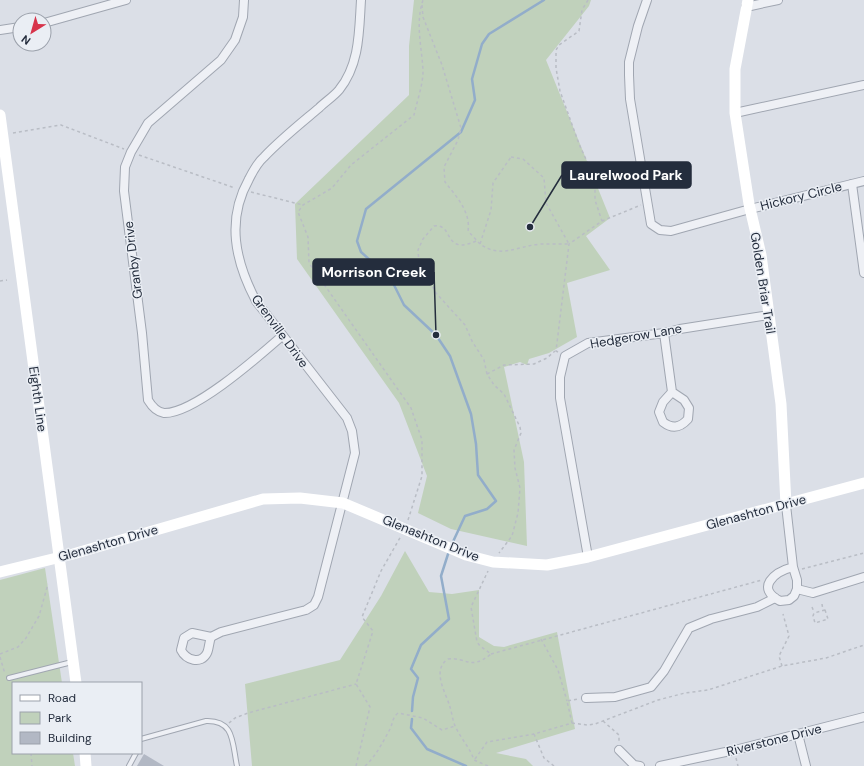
<svg xmlns="http://www.w3.org/2000/svg" width="864" height="766" font-family="'DM Sans',sans-serif">
<style>
.green{fill:#c0d1bb}
.lines{fill:none;stroke-linecap:round;stroke-linejoin:round}
.stream{stroke:#92adca;stroke-width:2.5}
.building{fill:#b2b8c4}
.lane-casing{stroke:#a0a6b1;stroke-width:6}
.street-casing{stroke:#a0a6b1;stroke-width:10}
.path{stroke:#b9bdc5;stroke-width:1.5;stroke-dasharray:3 3;stroke-linecap:butt}
.lane{stroke:#eef0f5;stroke-width:4}
.street{stroke:#eef0f5;stroke-width:8}
.secondary{stroke:#fff;stroke-width:11}
.labels{text-anchor:middle;dominant-baseline:central;stroke-width:3;stroke-linejoin:round;paint-order:stroke}
.street-label{font-size:13px;fill:#242d3d;stroke:#eaeef4}
.leader{fill:none;stroke:#242d3d;stroke-width:1.5}
.callout-dot{fill:#242d3d;stroke:#eaeef4;stroke-width:1.5}
.callout{fill:#242d3d;stroke:#242d3d;stroke-width:1.5}
.callout-label{font-size:14px;text-anchor:middle;font-weight:bold;fill:#fff}
</style>
<rect width="100%" height="100%" fill="#dbdfe7"/>
<!-- green -->
<g class="green">
<polygon points="414,0 591,0 589,6 546,60 610,218 586,236 610,270 567,283 577,337 549,353 529,359 527,365 520,362 504,367 524,462 527,546 451,529 418,513 427,476 399,403 297,259 295,204 409,95 409,46"/>
<polygon points="405,551 429,592 452,594 479,590 479,637 494,646 504,647 557,632 575,729 496,753 526,759 533,766 252,766 245,684 340,660 381,596"/>
<polygon points="45,568 62,683 13,683 13,753 73,753 75,766 0,766 0,580"/>
</g>
<g class="lines">
<!-- stream -->
<g class="stream">
<polyline points="451,546 465,516 487,509 496,501 478,475 476,444 471,414 450,356 436,335 404,305 391,279 361,252 357,241 366,209 461,132 475,100 472,79 482,44 489,34 544,0"/>
<polyline points="412,711 413,697 418,678 411,669 421,645 449,619 441,576 449,551"/>
<polyline points="412,719 411,728 427,749 466,766"/>
</g>
</g>
<!-- building -->
<polygon class="building" points="144,754 164,766 137,766"/>
<g class="lines">
<defs>
<g id="lane">
<polyline points="9,678 72,662"/>
<path d="M141,739l65,-18c29,-1 26,22 31,45"/>
<polyline points="129,766 136,753"/>
</g>
<g id="street">
<path d="M244,0l-1,17 -8,23 -14,20 -73,63 -17,29 -6,15 -1,24 18,142 6,67c3,5 9,12 16,13 30,1 95,-57 118,-77"/>
<polyline points="647,0 638,26 629,62 629,75 630,99 651,224 660,230 671,231 750,209 864,181"/>
<polyline points="746,7 778,0"/>
<polyline points="44,23 126,0"/>
<polyline points="0,30 20,27"/>
<polyline points="735,113 864,85"/>
<polyline points="852,184 864,273"/>
<path d="M664,333l8,59 -9,10 -4,10 4,10c9,7 17,6 25,-3l1,-11 -5,-8 -12,-8"/>
<path d="M786,505l7,62 4,13v9l-3,7 -5,4 -9,1c-25,-13 -6,-29 13,-34"/>
<polyline points="588,557 560,398 560,377 565,356 588,343 664,333 680,329 769,315"/>
<polyline points="797,589 813,593 864,577"/>
<path d="M192,633l19,4c-2,5 -2,12 -4,16 -6,12 -21,7 -26,-3l3,-12z"/>
<path d="M211,637l10,-5 85,-22 8,-5 4,-8 37,-144 -3,-22 -5,-13 -91,-117c-21,-40 -30,-81 -7,-122 4,-8 8,-16 15,-22 17,-18 36,-33 55,-49 6,-6 14,-11 20,-18 21,-26 20,-59 22,-90"/>
<polyline points="586,698 615,697 651,687 664,671 689,628 711,619 757,607 775,598"/>
<polyline points="798,734 806,766"/>
<polyline points="619,750 634,765 640,766"/>
<polyline points="660,766 735,750 864,717"/>
</g>
</defs>
<!-- lane casing -->
<use href="#lane" class="lane-casing"/>
<!-- street casing -->
<use href="#street" class="street-casing"/>
<!-- path -->
<g class="path">
<polyline points="588,0 582,10 579,31 559,45 556,50 556,68 560,91 579,144 595,179 595,200 602,221"/>
<path d="M422,5l1,12 19,48 19,63 -3,12 -14,27 1,15c11,14 26,30 23,49l12,13"/>
<polyline points="13,133 61,125 124,149"/>
<polyline points="139,155 235,188"/>
<path d="M511,157l12,2 21,19 2,25 23,41c-9,0 -19,0 -28,0 -24,2 -40,15 -61,0l11,-34 2,-27z"/>
<polyline points="251,192 303,205"/>
<path d="M476,241c-33,15 -22,-18 -42,-15l-11,13 -5,11 1,13 17,30 29,32 7,16 12,19 3,14 7,11 10,9 16,33 1,6 -7,17 1,18 5,20 -2,25 -6,23 -13,17"/>
<polyline points="0,281 7,280"/>
<polyline points="558,352 556,351 569,244 602,221 641,205"/>
<polyline points="487,374 504,365 534,364 547,358 555,351"/>
<path d="M408,520l14,-44v-36l-11,-32 -102,-145 -1,-26 -10,-25 5,-7 29,-17 19,-23 63,-50c3,-14 9,-30 9,-44 -1,-24 -8,-47 0,-71"/>
<polyline points="802,569 864,553"/>
<polyline points="822,604 823,611"/>
<polyline points="812,607 814,612"/>
<polygon points="825,610 828,619 815,623 813,616 814,613"/>
<polyline points="541,639 558,670 567,701"/>
<polyline points="0,654 18,647 26,638 39,616 48,584"/>
<polyline points="491,654 762,580"/>
<polyline points="0,657 5,674"/>
<polyline points="782,666 779,656 789,636 783,614"/>
<polyline points="603,721 619,735 619,742"/>
<polyline points="229,723 235,718 248,713 356,684"/>
<polyline points="572,723 587,725 595,724 658,700 685,693 708,690 782,666 826,658 864,645"/>
<polyline points="31,753 32,766"/>
<polyline points="736,758 738,766"/>
<polyline points="475,759 487,742 534,734"/>
<polyline points="356,766 370,707 356,684 373,631 362,617 381,571 401,536"/>
<path d="M365,766c11,-10 18,-24 25,-37 3,-6 2,-11 8,-16l25,5 19,12 13,-4"/>
<path d="M488,766l-14,-6c-4,-12 -12,-20 -18,-32 -3,-6 -4,-14 -6,-21 -4,-14 -19,-37 -2,-48 19,-2 22,12 43,-5l-11,-8 -3,-4 -6,-35 17,-36"/>
<polyline points="554,766 544,758 534,734 572,723 567,701 578,699"/>
</g>
<!-- lane -->
<use href="#lane" class="lane"/>
<!-- street -->
<use href="#street" class="street"/>
<!-- secondary -->
<g class="secondary">
<polyline points="748,0 735,69 735,113 749,204 761,255 781,404 786,505"/>
<polyline points="0,115 76,683"/>
<polyline points="0,572 73,554 263,499 300,498 343,503 466,555 493,562 547,565 588,557 864,483"/>
<polyline points="85,753 86,766"/>
</g>
</g>
<g class="labels">
<!-- street labels -->
<g class="street-label">
<text transform="translate(801 196) rotate(-14)">Hickory Circle</text>
<text transform="translate(133 260) rotate(-97)">Granby Drive</text>
<text transform="translate(763 283) rotate(81)">Golden Briar Trail</text>
<text transform="translate(280 331) rotate(54)">Grenville Drive</text>
<text transform="translate(636 336) rotate(-10)">Hedgerow Lane</text>
<text transform="translate(38 399) rotate(82)">Eighth Line</text>
<text transform="translate(756 512) rotate(-15)">Glenashton Drive</text>
<text transform="translate(431 538) rotate(22)">Glenashton Drive</text>
<text transform="translate(108 543) rotate(-16)">Glenashton Drive</text>
<text transform="translate(774 740) rotate(-14)">Riverstone Drive</text>
</g>
</g>
<!-- callouts -->
<path class="leader" d="M530 227L562 175M436 335L434 272"/>
<g class="callout-dot">
<circle cx="530" cy="227" r="4"/>
<circle cx="436" cy="335" r="4"/>
</g>
<g class="callout">
<rect x="562" y="162" width="129" height="26" rx="4"/>
<rect x="313" y="259" width="121" height="26" rx="4"/>
</g>
<g class="callout-label">
<text x="626" y="180">Laurelwood Park</text>
<text x="374" y="277">Morrison Creek</text>
</g>
<!-- legend -->
<rect x="12" y="682" width="130" height="72" fill="#eaeef4" stroke="#9ba1ab"/>
<rect x="20" y="695" width="20" height="6" fill="#ffffff" stroke="#9ba1ab"/>
<text x="48" y="702" font-size="12" fill="#242d3d">Road</text>
<rect x="20" y="712" width="20" height="12" fill="#c0d1bb" stroke="#9ba1ab"/>
<text x="48" y="722" font-size="12" fill="#242d3d">Park</text>
<rect x="20" y="732" width="20" height="12" fill="#b2b8c4" stroke="#9ba1ab"/>
<text x="48" y="742" font-size="12" fill="#242d3d">Building</text>
<!-- north arrow -->
<g transform="translate(32 32) rotate(217)"><circle r="19" fill="#eaeef4" stroke="#9ba1ab"/>
<path d="M0-3L7 15L0 10L-7 15Z" fill="#d7344b"/>
<text y="-6" font-size="11" font-weight="bold" text-anchor="middle" fill="#242d3d">N</text>
</g>
</svg>
